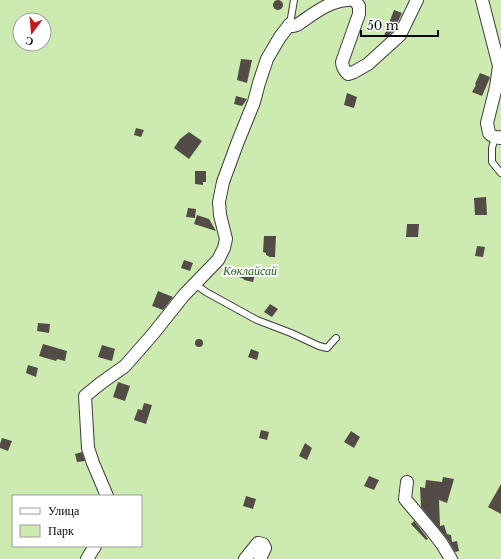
<svg xmlns="http://www.w3.org/2000/svg" width="501" height="559" font-family="'Libre Baskerville',serif">
<style>
.green{fill:#cdebb0;fill-rule:evenodd}
.building{fill:#534c46}
.lines{fill:none;stroke-linecap:round;stroke-linejoin:round}
.service-casing{stroke:#3d3d3d;stroke-width:8}
.minor-casing{stroke:#3d3d3d;stroke-width:14}
.service{stroke:#fff;stroke-width:6}
.minor{stroke:#fff;stroke-width:12}
.labels{text-anchor:middle;dominant-baseline:central;stroke-width:4;stroke-linejoin:round;paint-order:stroke}
.park-label{font-size:12px;font-style:italic;fill:#266518;stroke:#fff}
</style>
<rect width="100%" height="100%" fill="#fffbe8"/>
<!-- green -->
<path class="green" d="M0,0h501v559h-501zM20,20h24v24h-24zM13,496h128v50h-128z"/>
<!-- building -->
<g class="building">
<circle cx="278" cy="5" r="5"/>
<polygon points="394,10 402,13 394,30 387,37 384,36"/>
<polygon points="241,59 252,60 247,83 237,80"/>
<polygon points="480,73 490,77 489,80 482,96 472,92 476,85 475,84"/>
<polygon points="347,93 357,97 354,108 344,105"/>
<polygon points="236,96 247,99 242,106 234,104"/>
<polygon points="136,128 144,130 141,137 134,135"/>
<polygon points="189,132 202,141 189,159 174,148 180,139"/>
<polygon points="195,171 206,171 206,182 203,182 203,185 195,184"/>
<polygon points="486,197 487,215 475,215 474,198"/>
<polygon points="188,208 196,209 195,218 186,217"/>
<polygon points="197,215 209,219 216,231 194,224"/>
<polygon points="407,224 419,224 418,237 406,237"/>
<polygon points="264,236 276,236 275,257 270,257 266,255 266,253 263,252"/>
<polygon points="477,246 485,247 483,257 475,256"/>
<polygon points="184,260 193,263 190,271 181,268"/>
<polygon points="242,267 256,271 253,282 244,280 244,279 239,277"/>
<polygon points="158,291 173,297 163,310 152,306"/>
<polygon points="270,304 278,309 272,317 264,312"/>
<polygon points="38,323 50,324 49,333 37,331"/>
<circle cx="199" cy="343" r="4"/>
<polygon points="43,344 67,351 65,361 57,359 56,361 39,356"/>
<polygon points="102,345 115,349 112,361 98,357"/>
<polygon points="251,349 259,352 257,360 248,357"/>
<polygon points="28,365 38,368 36,377 26,373"/>
<polygon points="118,382 130,386 125,401 113,397"/>
<polygon points="144,403 152,405 146,424 134,420 138,409 142,410"/>
<polygon points="261,430 269,432 267,440 259,438"/>
<polygon points="351,431 360,437 354,448 344,442"/>
<polygon points="2,438 12,441 8,451 0,448 0,444"/>
<polygon points="305,443 312,448 307,460 299,456"/>
<polygon points="82,452 85,461 77,462 75,454"/>
<polygon points="369,476 379,480 374,490 364,486"/>
<polygon points="443,477 454,479 447,503 439,500 440,526 444,525 447,534 451,535 452,542 457,541 459,551 455,552 448,540 421,507 420,487 425,488 426,480 442,482"/>
<polygon points="501,484 501,514 488,507"/>
<polygon points="246,496 256,499 253,509 243,506"/>
<polygon points="414,521 426,536 428,539 426,540 411,524"/>
</g>
<g class="lines">
<defs>
<g id="service">
<polyline points="290,24 294,0"/>
<polyline points="495,137 492,148 492,162 501,173"/>
<polyline points="195,284 206,292 257,320 291,333 319,346 327,348 336,338"/>
</g>
<g id="minor">
<path d="M354,0l5,6v8l-17,48c0,5 2,8 6,12l6,-2 14,-8 32,-29 17,-35"/>
<polyline points="482,0 499,66 496,87 487,123 489,133 491,135 495,137 500,138 501,137"/>
<polyline points="407,482 405,499 432,531 442,544 451,559"/>
<path d="M107,496l-14,-33 -5,-15 -3,-52 16,-13 24,-17 28,-32 31,-39 34,-35 6,-12 2,-9 -6,-24 -1,-13 4,-20 14,-38 17,-42 5,-19 8,-24 13,-22 10,-13 3,2 4,-1c15,-10 31,-24 51,-25"/>
<polyline points="87,559 95,546"/>
<polyline points="245,559 258,543 263,544 265,548 260,559"/>
</g>
</defs>
<!-- service casing -->
<use href="#service" class="service-casing"/>
<!-- minor casing -->
<use href="#minor" class="minor-casing"/>
<!-- service -->
<use href="#service" class="service"/>
<!-- minor -->
<use href="#minor" class="minor"/>
</g>
<g class="labels">
<!-- park labels -->
<g class="park-label">
<text x="250" y="270">Көклайсай</text>
</g>
</g>
<!-- legend -->
<rect x="12" y="495" width="130" height="52" fill="#ffffff" stroke="#9d9d9d"/>
<rect x="20" y="508" width="20" height="6" fill="#ffffff" stroke="#9d9d9d"/>
<text x="48" y="515" font-size="12" fill="#0a0a0a">Улица</text>
<rect x="20" y="525" width="20" height="12" fill="#cdebb0" stroke="#9d9d9d"/>
<text x="48" y="535" font-size="12" fill="#0a0a0a">Парк</text>
<!-- north arrow -->
<g transform="translate(32 32) rotate(196)"><circle r="19" fill="#ffffff" stroke="#9d9d9d"/>
<path d="M0-3L7 15L0 10L-7 15Z" fill="#c11b1f"/>
<text y="-6" font-size="11" font-weight="bold" text-anchor="middle" fill="#0a0a0a">С</text>
</g>
<!-- scale -->
<path d="M361 30v6h77v-6" fill="none" stroke="#0a0a0a" stroke-width="2"/>
<text x="367" y="30" font-size="12" fill="#0a0a0a" stroke="#ffffff" stroke-width="3" paint-order="stroke">50 m</text>
</svg>
